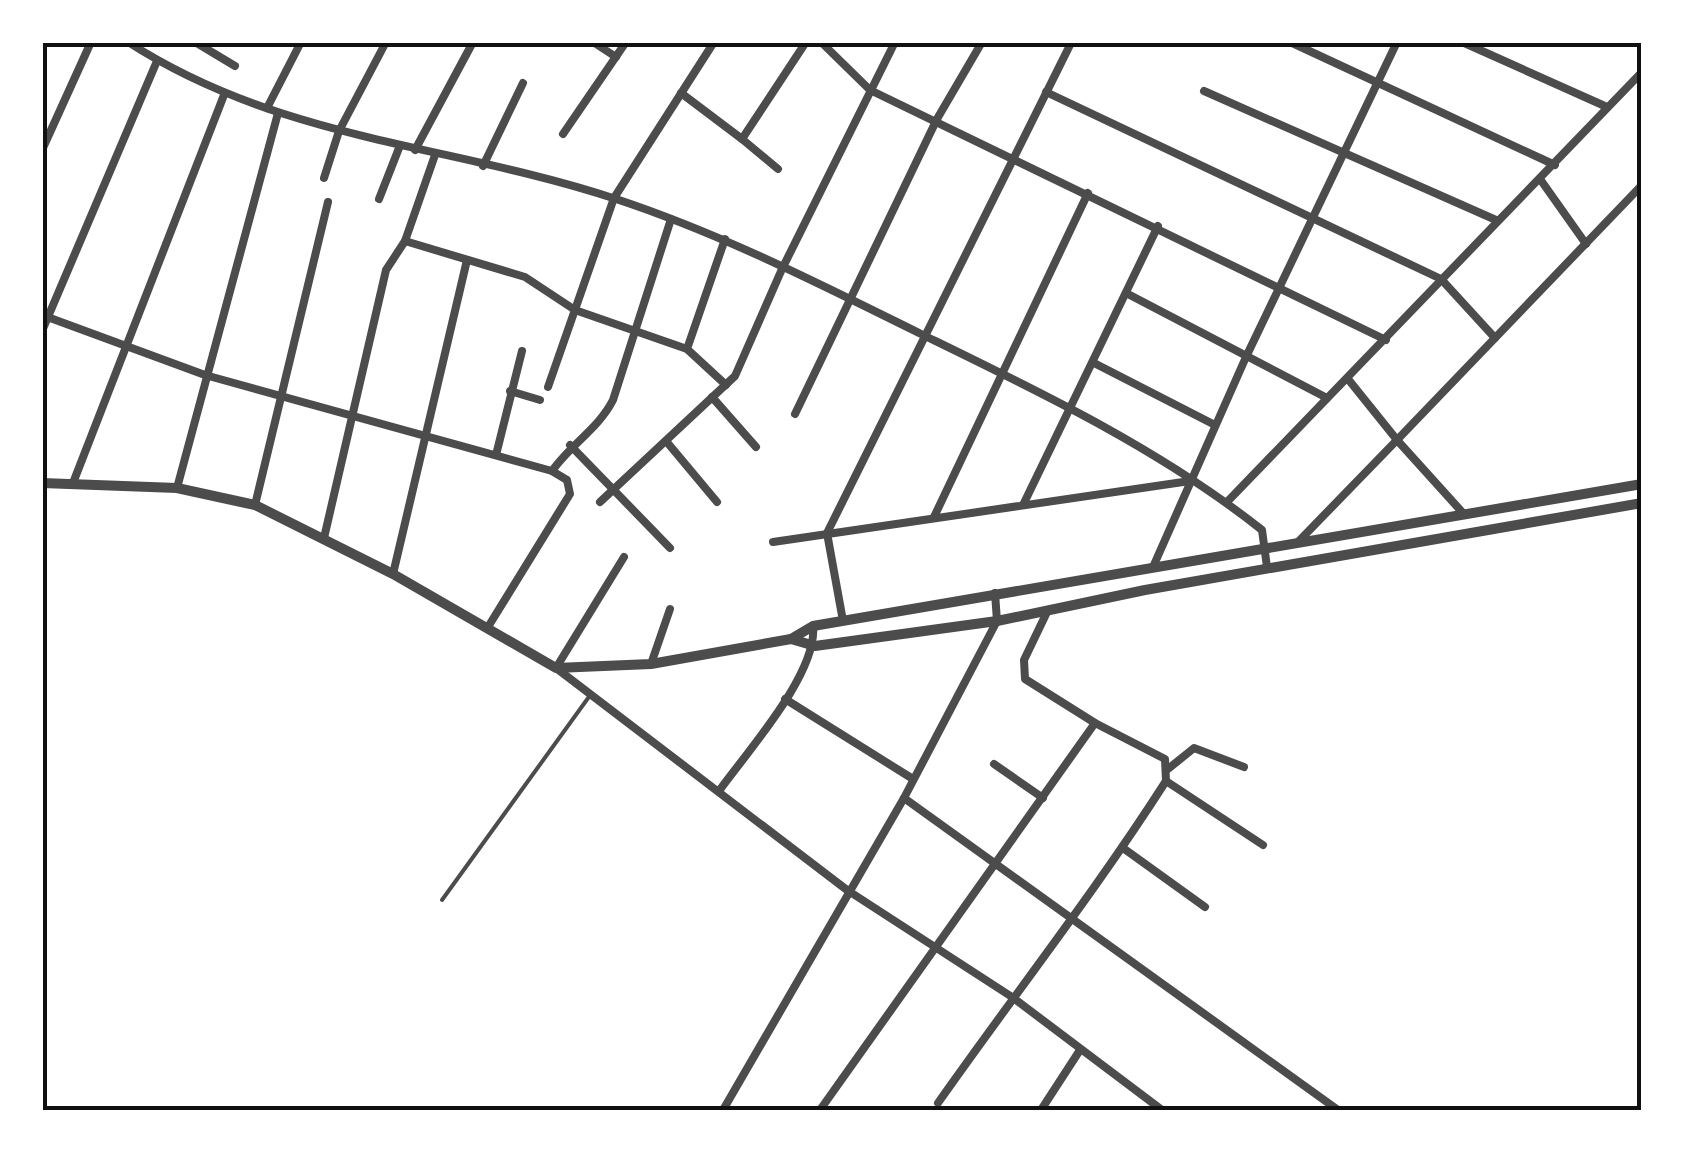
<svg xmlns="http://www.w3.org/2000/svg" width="1684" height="1153" font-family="'Varela Round',sans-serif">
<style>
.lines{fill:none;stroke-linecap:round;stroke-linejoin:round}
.service{stroke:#4c4c4c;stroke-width:4}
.minor{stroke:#4c4c4c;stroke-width:8}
.tertiary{stroke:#4c4c4c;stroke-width:10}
.neatline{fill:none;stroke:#111;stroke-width:4}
</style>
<rect width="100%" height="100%" fill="#fff"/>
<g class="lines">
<!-- service -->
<polyline class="service" points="442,900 591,694"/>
<!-- minor -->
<g class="minor">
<path d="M128,42c153,99 322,102 488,157 106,35 206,86 305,135 117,57 239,115 341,196l5,37"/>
<polyline points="195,42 235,66"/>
<polyline points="593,42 616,57"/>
<polyline points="821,42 870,90 1386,340"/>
<polyline points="1290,42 1555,165"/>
<polyline points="1462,42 1607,107"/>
<polyline points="1204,91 1496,220"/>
<polyline points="1046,92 1441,279 1495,338"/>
<polyline points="681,93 742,139"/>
<polyline points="267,108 301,42"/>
<polyline points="563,134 626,42"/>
<polyline points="42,150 91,42"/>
<polyline points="415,150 473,42"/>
<polyline points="483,166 523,83"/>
<polyline points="778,169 742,139 806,42"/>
<polyline points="324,178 339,131 386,42"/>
<polyline points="1540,179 1586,244"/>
<polyline points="379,199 399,148"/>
<polyline points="725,239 687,349 726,385"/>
<polyline points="405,241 525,277 575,310 687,349"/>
<polyline points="1126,293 1327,398"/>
<polyline points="42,315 205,375 552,471"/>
<polyline points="42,331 157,61"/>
<polyline points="1094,363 1215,425"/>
<polyline points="1348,379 1397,440 1642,185"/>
<polyline points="548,387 614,198 714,42"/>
<polyline points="510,391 540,400"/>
<polyline points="712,397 756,447"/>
<polyline points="795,414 937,119 982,42"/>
<polyline points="666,441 717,502"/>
<polyline points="570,445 670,548"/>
<polyline points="496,455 522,351"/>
<polyline points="73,483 224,95"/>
<polyline points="177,488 278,113"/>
<polyline points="600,502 735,376 782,269 895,42"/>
<polyline points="1227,502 1642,72"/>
<polyline points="1024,503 1158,226"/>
<polyline points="255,505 328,202"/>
<polyline points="934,517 1088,193"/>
<polyline points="324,538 386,270 405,241 435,155"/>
<polyline points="773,542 1190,481"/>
<polyline points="1297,543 1397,440 1462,512"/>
<polyline points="624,557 556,668 847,890 1012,997 1162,1110"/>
<polyline points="1153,567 1246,357 1397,42"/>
<polyline points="393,574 467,260"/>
<polyline points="843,621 827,533 1071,43"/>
<path d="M488,627l82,-133 -3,-14 -15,-9c18,-26 47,-43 61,-71l58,-181"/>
<polyline points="651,664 670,609"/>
<polyline points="785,699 913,779"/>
<polyline points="994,764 1043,798"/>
<polyline points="1168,769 1194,748 1244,767"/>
<polyline points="1166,781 1263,845"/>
<path d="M719,791c28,-39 99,-118 94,-165"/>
<polyline points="904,798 1338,1110"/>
<polyline points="1123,848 1205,907"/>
<path d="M938,1103c76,-108 157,-211 228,-322l-1,-22 -70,-36 -70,-44 -1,-19 24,-50"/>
<polyline points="723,1110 904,798 997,621 995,593"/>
<polyline points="820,1110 1095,723"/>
<polyline points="1041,1110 1080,1050"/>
</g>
<!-- tertiary -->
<g class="tertiary">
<polyline points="42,483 177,488 255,505 393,574 556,668 651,664 791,639 815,646 997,621 1145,590 1642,503"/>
<polyline points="791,639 813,626 1642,484"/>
</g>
</g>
<!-- border -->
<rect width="1684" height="1153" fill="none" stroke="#ffffff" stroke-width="90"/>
<rect x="45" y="45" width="1594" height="1063" class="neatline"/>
</svg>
